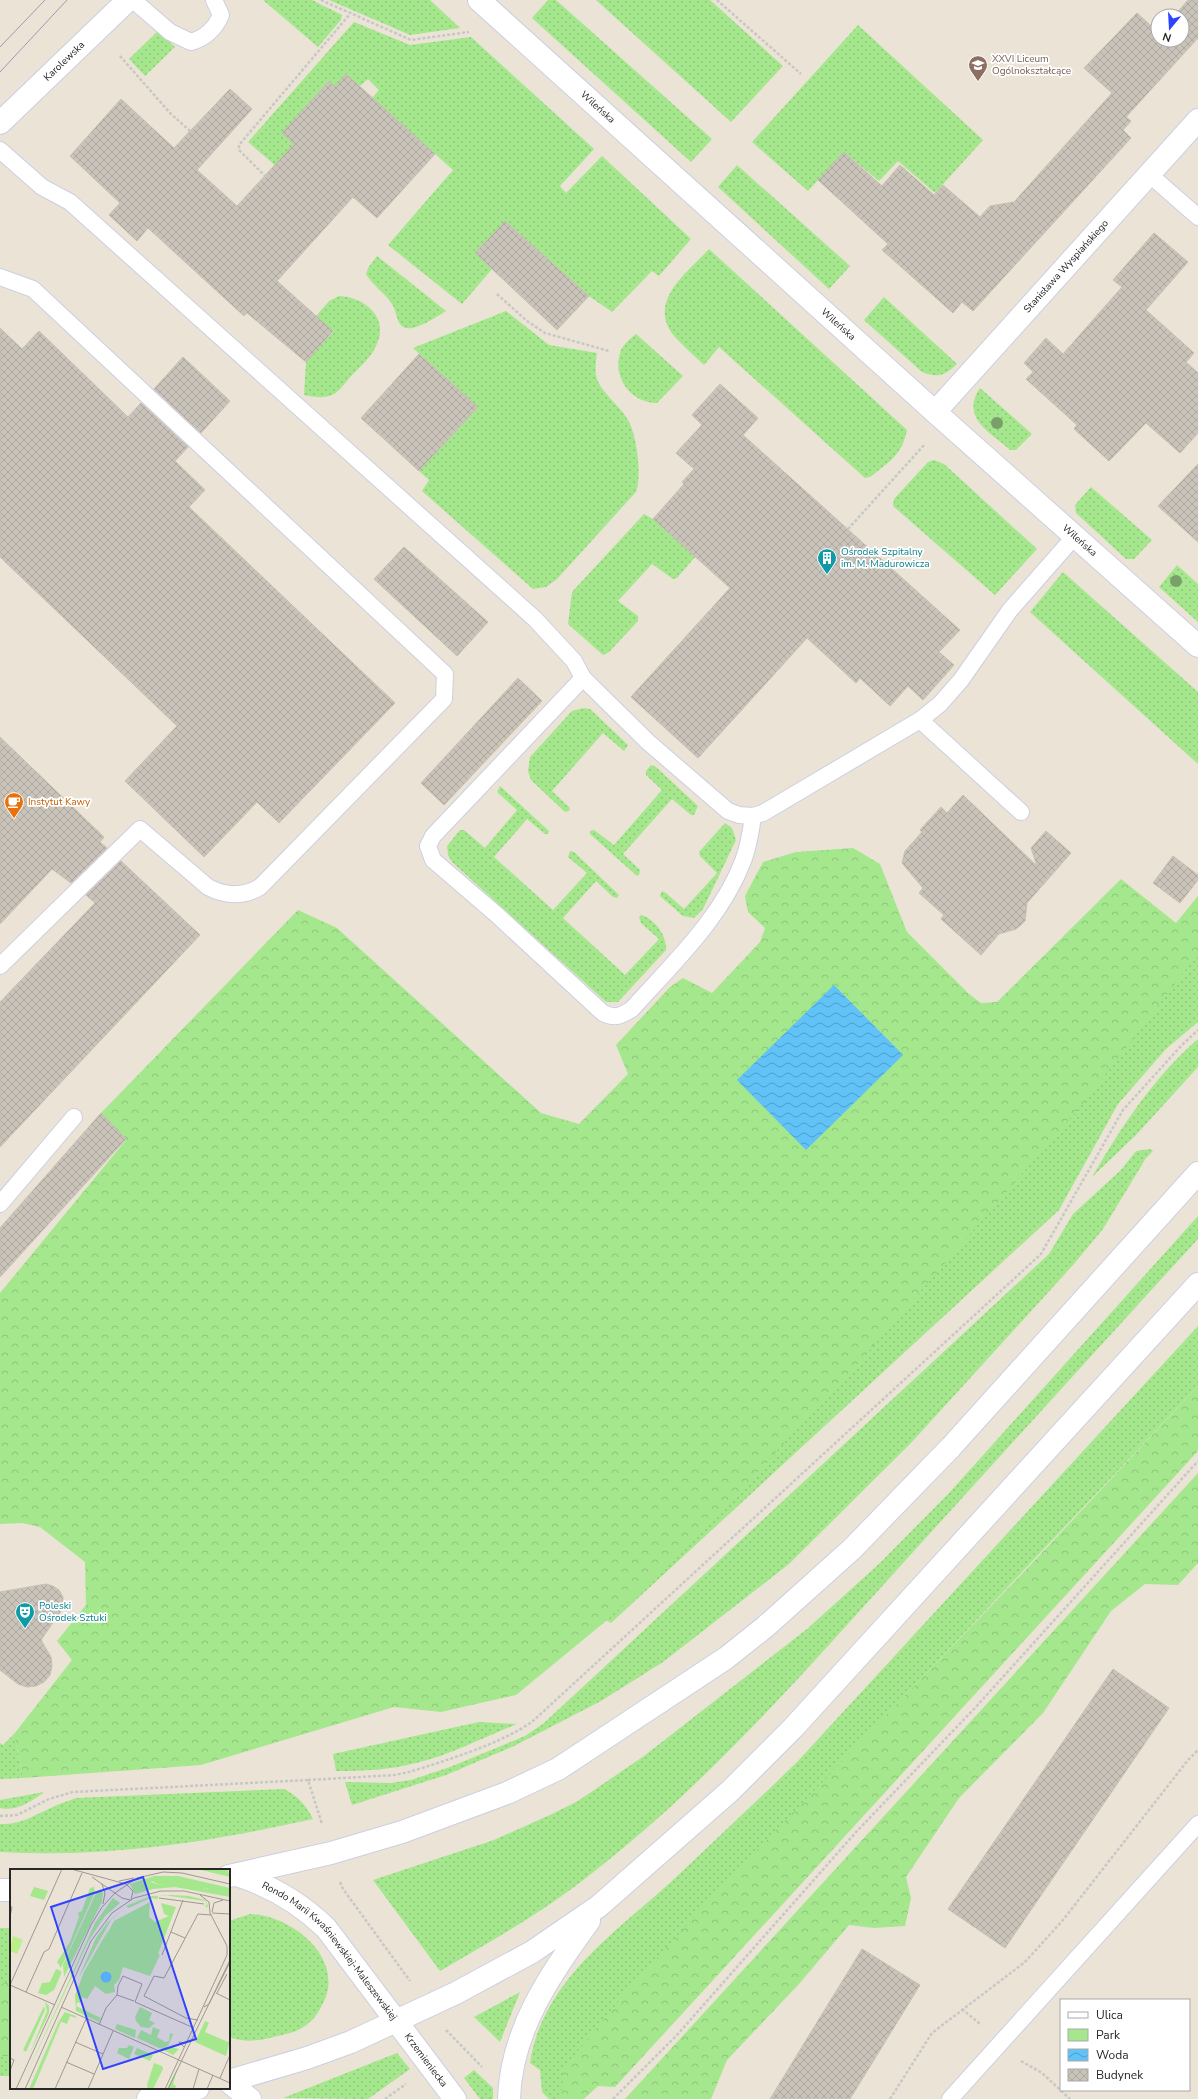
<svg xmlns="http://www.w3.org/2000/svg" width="1198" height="2099" font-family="'Nunito Sans',sans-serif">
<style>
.green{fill:url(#green-dots)}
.forest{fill:url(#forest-crowns)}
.water{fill:url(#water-waves)}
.building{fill:url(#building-cross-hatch);stroke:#c6c0b0}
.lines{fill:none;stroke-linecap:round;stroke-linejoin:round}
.lane-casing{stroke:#cccee2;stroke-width:18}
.street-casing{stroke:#cccee2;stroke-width:24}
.secondary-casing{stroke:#cccee2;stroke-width:24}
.path{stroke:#c7c7c7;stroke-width:2.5;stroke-dasharray:3 2;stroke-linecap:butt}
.lane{stroke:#fff;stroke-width:16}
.street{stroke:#fff;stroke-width:22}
.secondary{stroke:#fff;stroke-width:22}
.tram{stroke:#999bb3;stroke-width:1}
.tree{fill:#7a9f6b}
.labels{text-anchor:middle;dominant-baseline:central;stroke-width:3.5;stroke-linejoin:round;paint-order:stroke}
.education-label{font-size:10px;fill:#785e54;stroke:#fff;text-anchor:start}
.street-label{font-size:10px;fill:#272727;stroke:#fff}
.culture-label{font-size:10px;fill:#0d838f;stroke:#fff;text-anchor:start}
.food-label{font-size:10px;fill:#c56008;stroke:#fff;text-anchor:start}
.inset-road{fill:none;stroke:#9d9890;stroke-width:1}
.view{fill:#2f44ff;fill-opacity:0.15;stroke:#2f44ff;stroke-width:2}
.inset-edge{fill:none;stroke:#272727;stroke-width:2}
</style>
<defs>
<pattern id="green-dots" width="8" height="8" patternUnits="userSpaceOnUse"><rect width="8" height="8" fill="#a4e78d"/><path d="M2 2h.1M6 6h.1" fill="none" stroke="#8dc67a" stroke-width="1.8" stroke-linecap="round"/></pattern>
<pattern id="forest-crowns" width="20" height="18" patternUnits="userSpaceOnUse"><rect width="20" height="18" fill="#a4e78d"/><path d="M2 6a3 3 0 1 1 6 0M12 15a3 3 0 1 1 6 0" fill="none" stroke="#8dc67a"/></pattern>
<pattern id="water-waves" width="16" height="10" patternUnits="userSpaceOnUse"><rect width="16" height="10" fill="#60c2f7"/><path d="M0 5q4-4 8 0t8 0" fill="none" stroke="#4f9ec8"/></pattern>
<pattern id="building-cross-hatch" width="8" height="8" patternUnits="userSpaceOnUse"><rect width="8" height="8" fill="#c9c3b9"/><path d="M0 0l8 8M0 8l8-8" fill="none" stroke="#ada89f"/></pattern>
</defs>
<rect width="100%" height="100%" fill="#ebe4d6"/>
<!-- green -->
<g class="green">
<polygon points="263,0 312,0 342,15 341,20 318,47"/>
<polygon points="329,0 430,0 460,28 410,35"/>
<polygon points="548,0 556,0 712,139 691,162 532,18"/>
<polygon points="596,0 710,0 783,66 731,122"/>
<polygon points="354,22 410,45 471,37 594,149 560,186 566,193 602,156 691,239 659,276 652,271 612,312 589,296 505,221 475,253 492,269 462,304 388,245 453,170 372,98 379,90 368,79 360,86 346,75 335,87 329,81 293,121 302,151 283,172 248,142"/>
<polygon points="858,25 983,140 935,193 898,161 879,181 844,152 808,191 752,142"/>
<polygon points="158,31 175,47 145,76 129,59"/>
<polygon points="737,165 850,266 829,289 718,187"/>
<path d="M709,249l198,181c-5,25 -18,32 -37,47l-5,1 -146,-131 -15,18c-11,-11 -24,-21 -33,-33 -22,-33 19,-62 38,-83z"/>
<path d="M377,256l69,55c-10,6 -38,26 -46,13 -4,-6 -4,-14 -8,-20 -7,-11 -19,-18 -26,-30l2,-6z"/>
<path d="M339,296c27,1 51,23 37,50 -5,11 -15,20 -23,28 -6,6 -12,16 -19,20 -10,5 -20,3 -30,1l2,-33 27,-30 -17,-16 13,-15z"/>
<path d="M884,297l73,67c-13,12 -18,14 -35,8l-58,-52z"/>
<path d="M506,311l43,34 48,8c-1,7 -2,15 -1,22 3,17 24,30 32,45 9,15 14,56 8,72l-79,87 -11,8 -13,2 -111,-98 7,-11 -10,-9 58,-64 -64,-59z"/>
<path d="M636,334l47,42 -26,27c-27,0 -46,-27 -36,-53 3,-6 10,-12 15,-16z"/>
<path d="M980,388l52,46 -16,16h-6c-20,-18 -50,-32 -30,-62z"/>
<polygon points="934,460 944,464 1037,549 995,595 893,506 894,499 928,462"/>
<polygon points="1091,487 1152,540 1134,559 1126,559 1076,513 1075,505"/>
<polygon points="644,514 653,519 695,557 677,578 673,579 652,564 618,601 638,616 638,621 609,652 603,655 568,624 572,592"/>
<polygon points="1177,565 1198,584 1198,622 1159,587"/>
<polygon points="1063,572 1198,692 1198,764 1030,612"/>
<polygon points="584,708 590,709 628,745 624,751 603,733 552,791 570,808 569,811 565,812 531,780 528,771 530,757 572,711"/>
<polygon points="651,765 656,767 698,806 694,815 691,815 672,799 623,854 640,870 639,875 637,876 590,834 590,831 594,830 614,845 662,790 646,775 646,771"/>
<path d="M500,786l49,45 -1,3h-3l-18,-15 -33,38 59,53 34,-37 -19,-16 2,-6 4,1 45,43 -2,3 -4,-1 -17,-16 -33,37 62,57 34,-36 -18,-16 -2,-6 2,-2c14,4 26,21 25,35l-48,52h-12l-154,-140 -4,-7 -1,-9 13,-16h4l21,18 32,-38 -20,-18z"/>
<polygon points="725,823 732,828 736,840 703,909 694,918 683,916 660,896 662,891 666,893 684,909 717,873 700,856 699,852"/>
<polygon points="1198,943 1198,1022 1166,1049 1118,1104 1059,1210 611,1623 600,1617"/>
<path d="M1198,1039v28l-62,68 -44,42c29,-50 62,-100 106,-138z"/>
<polygon points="1150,1149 1153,1151 1146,1158 1103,1229 1073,1265 911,1443 789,1564 663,1662 601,1701 514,1746 446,1775 352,1805 345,1782 391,1783 411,1780 450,1767 525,1736 544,1723 1049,1254 1073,1214 1121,1170 1136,1151"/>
<path d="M1198,1216v23c-98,107 -196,215 -294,323 -97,107 -193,218 -308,308 -48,39 -102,70 -156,101l-67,-91 121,-40 56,-25 28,-14 66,-45 163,-127 73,-66 70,-71z"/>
<path d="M1198,1326v60l-330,349 -307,364h-12l-7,-7 -2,-22 -10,-7c12,-82 85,-130 142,-182 42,-40 84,-79 126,-120z"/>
<path d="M479,1722l38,2c-33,13 -66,31 -101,39 -26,7 -53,8 -80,8l-3,-17z"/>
<polygon points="14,1734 23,1778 0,1779 0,1743 3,1745"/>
<path d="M284,1789c14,7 22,16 29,30 -103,23 -207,39 -313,33v-28c21,1 34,-9 53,-17 7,-4 16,-6 23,-9z"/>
<path d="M44,1792c-12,9 -28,20 -44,16v-8z"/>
<path d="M250,1914c43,1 99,47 71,93 -4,8 -9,14 -16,19 -8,6 -19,8 -28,10 -18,5 -31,7 -48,1v-116z"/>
<polygon points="0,1928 11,1928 11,1982 0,1984"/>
<polygon points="520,1992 500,2042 474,2017"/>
<polygon points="397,2053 410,2069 368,2099 283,2098"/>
<rect x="0" y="2056" width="11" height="20"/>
<polygon points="474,2070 493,2088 493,2099 480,2099 464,2078"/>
</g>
<!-- forest -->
<g class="forest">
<polygon points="853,848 880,864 907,932 969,994 981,1003 997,1002 1121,879 1176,923 1198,896 1198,954 1086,1100 856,1366 692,1542 606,1621 516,1695 441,1712 394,1707 201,1765 23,1778 14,1734 72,1660 57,1641 86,1605 85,1562 40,1527 22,1523 0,1524 0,1293 126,1140 101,1113 298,910 337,928 541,1113 579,1124 628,1074 616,1045 670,987 683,978 712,993 760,942 765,928 748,912 745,896 763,862 796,852"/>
<polygon points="1198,1386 1198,1451 615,2087 598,2086 584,2099 561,2099 564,2068 622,1997 712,1897 1037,1558"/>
<polygon points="1198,1473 1198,1563 1178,1585 1145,1584 1111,1611 1043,1713 959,1798 906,1877 911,1898 905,1926 874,1928 849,1925 799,1984 727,2060 711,2099 625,2099"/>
<polygon points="11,1982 11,2056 0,2056 0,1984"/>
</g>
<!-- water -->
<polygon class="water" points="834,985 903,1055 806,1150 737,1080"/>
<!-- building -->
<g class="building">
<polygon points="1188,0 1198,0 1198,38 1126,117 1131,121 1123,130 1131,138 973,311 962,302 953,313 882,250 888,244 818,180 844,152 882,186 900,165 934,195 943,185 980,217 990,206 1014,202 1112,93 1084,68 1137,13 1158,32 1158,40 1182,40 1182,16 1174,16"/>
<polygon points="346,74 435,154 377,218 353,197 277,281 333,331 306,362 247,313 244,316 148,228 137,241 109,215 120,203 70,156 121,99 174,148 230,89 252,109 197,170 237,206 294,144 282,133 329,81 335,87"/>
<polygon points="505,221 589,296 557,330 475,253"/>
<polygon points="1154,233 1188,262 1146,310 1194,353 1186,362 1198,373 1198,433 1180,453 1146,423 1109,461 1074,429 1077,425 1026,379 1033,372 1024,363 1046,338 1063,354 1122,287 1113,280"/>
<polygon points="0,328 22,349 39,331 128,417 141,403 188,447 175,461 205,490 189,507 395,703 279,823 257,802 204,857 125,781 177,726 0,557"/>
<polygon points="419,354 478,407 419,471 361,418"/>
<polygon points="183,357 230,401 201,433 154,389"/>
<polygon points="720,384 758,418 743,435 960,630 939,652 954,665 923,700 908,686 890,706 860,678 856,683 807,638 698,758 631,697 730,588 653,519 684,484 682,482 694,469 676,453 702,425 692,415"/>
<polygon points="1198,464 1198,542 1158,506"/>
<polygon points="404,547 488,622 457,656 374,579"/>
<polygon points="518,678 542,701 444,805 421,783"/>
<polygon points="0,737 104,837 100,842 107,848 71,883 52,869 0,924"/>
<polygon points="963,795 1037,866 1031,848 1046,831 1071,853 1027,903 1025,921 1021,925 1016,929 999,934 981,955 941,919 944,915 919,893 923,888 902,863 905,851 922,832 920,830 941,807 947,813"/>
<polygon points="1173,856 1198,875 1198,880 1180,903 1153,883"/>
<polygon points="121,861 200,935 0,1147 0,1002 95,903 86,895"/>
<polygon points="101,1113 126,1139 0,1277 0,1228"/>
<polygon points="46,1584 53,1586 59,1590 63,1597 63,1608 41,1640 51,1657 52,1666 50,1675 44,1682 36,1686 27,1687 18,1684 0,1670 0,1592"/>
<polygon points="1113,1669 1169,1708 1005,1948 948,1909"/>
<polygon points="862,1949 920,1985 850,2099 770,2099"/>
</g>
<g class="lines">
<defs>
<g id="lane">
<path d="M133,0l37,32 21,10c14,-4 24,-13 30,-27l-7,-15"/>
<path d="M0,150l42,37 28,15 465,417 39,42 9,17 -150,158 -5,10 5,14 64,55 106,98c12,6 18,3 29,-4 40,-45 89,-90 111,-148 6,-15 8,-30 10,-45l10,-3 157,-93 20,-16 21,-24 49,-70 65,-74"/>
<polyline points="1150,175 1198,217"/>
<path d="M0,277l33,12 412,385 -1,25 -184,188c-17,10 -35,9 -52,0l-68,-58 -140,137"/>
<polyline points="583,678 648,742 728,811 739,815 753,816"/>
<polyline points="920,720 1021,812"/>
<polyline points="0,1204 74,1117"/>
<polyline points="950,2099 1198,1824"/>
</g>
<g id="street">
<path id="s1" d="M479,0l456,412 263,234"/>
<path id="s2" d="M0,123l128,-123"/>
<path id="s3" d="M935,412l263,-292"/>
</g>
<g id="secondary">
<path id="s4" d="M237,1875c34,11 63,28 89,53l129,171"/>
<polyline points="229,1876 331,1853 402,1832 507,1793 558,1769 726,1658 765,1627 852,1549 951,1447 1198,1173"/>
<polyline points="0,1890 11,1890"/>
<polyline points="229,2081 307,2058 351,2042 456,1993 532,1952 599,1906 730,1791 793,1728 1198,1284"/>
<polyline points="229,2082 250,2099"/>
<polyline points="148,2099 198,2088"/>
<path d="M509,2099c2,-69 41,-124 80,-178"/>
</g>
</defs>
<!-- lane casing -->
<use href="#lane" class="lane-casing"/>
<!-- street casing -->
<use href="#street" class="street-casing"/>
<!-- secondary casing -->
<use href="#secondary" class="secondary-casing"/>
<!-- path -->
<g class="path">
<polyline points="321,0 411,40 469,32"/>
<polyline points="717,0 801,74"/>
<polyline points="120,56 171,114 190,131"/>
<polyline points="266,177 239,150 239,145 350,14"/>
<polyline points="497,294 527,321 545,333 609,351"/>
<polyline points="848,529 925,444"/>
<path d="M308,1780l87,-5 14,-3c36,-11 94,-29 124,-51l508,-467 82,-144 57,-63 18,-17"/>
<polyline points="0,1816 17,1815 49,1799 73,1792 308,1780 322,1824"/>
<polyline points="340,1882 343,1889 410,1981"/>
<polyline points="962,2009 980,2024"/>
<polyline points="446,2030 482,2067"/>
<polyline points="1021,2061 1042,2073 1070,2099"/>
<polyline points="385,2099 406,2084"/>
<polyline points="613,2099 677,2035 857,1831 974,1709 1198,1461"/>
<polyline points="890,2099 932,2033 1025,1962 1063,1920 1188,1760 1198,1750"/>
</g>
<!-- lane -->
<use href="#lane" class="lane"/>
<!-- street -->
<use href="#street" class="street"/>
<!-- secondary -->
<use href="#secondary" class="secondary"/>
<!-- tram -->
<g class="tram">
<polyline points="0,47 45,0"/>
<polyline points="0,72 67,0"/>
</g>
</g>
<!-- trees -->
<g class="tree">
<circle cx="997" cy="423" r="6"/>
<circle cx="1176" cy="581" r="6"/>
</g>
<!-- icons -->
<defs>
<symbol id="school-pin" viewBox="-11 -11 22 30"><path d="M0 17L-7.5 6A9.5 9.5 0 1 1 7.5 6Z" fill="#8d6e63" stroke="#fff"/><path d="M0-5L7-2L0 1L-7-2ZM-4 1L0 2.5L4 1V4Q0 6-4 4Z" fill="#fff"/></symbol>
<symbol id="building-pin" viewBox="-11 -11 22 30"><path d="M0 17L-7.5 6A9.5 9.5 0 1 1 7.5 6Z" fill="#0f9aa8" stroke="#fff"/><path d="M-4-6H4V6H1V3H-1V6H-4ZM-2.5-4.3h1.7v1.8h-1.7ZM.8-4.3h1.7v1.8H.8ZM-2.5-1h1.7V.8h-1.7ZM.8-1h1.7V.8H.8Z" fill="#fff"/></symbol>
<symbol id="cafe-pin" viewBox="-11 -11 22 30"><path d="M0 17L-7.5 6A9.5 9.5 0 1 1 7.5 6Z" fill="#e8710a" stroke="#fff"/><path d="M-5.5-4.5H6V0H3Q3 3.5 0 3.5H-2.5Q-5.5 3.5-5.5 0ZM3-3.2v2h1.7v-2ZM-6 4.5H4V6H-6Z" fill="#fff"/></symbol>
<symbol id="theatre-pin" viewBox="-11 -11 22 30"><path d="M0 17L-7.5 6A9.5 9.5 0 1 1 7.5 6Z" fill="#0f9aa8" stroke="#fff"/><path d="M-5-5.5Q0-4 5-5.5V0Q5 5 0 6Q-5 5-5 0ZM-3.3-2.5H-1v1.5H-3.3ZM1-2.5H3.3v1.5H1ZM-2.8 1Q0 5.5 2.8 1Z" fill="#fff"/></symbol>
</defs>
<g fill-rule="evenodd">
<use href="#school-pin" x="967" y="54" width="22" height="30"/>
<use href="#building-pin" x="816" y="547" width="22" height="30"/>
<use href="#cafe-pin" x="3" y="791" width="22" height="30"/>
<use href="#theatre-pin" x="14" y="1601" width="22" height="30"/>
</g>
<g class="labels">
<!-- education labels -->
<g class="education-label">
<text x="992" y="59">XXVI Liceum<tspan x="992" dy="12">Ogólnokształcące</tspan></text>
</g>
<!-- street labels -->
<g class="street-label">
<text stroke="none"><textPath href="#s2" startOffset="89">Karolewska</textPath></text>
<text stroke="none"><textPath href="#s1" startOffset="160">Wileńska</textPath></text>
<text stroke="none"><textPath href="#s3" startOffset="196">Stanisława Wyspiańskiego</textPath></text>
<text stroke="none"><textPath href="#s1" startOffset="484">Wileńska</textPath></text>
<text stroke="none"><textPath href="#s1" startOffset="808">Wileńska</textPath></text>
<text stroke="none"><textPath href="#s4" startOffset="123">Rondo Marii Kwaśniewskiej-Maleszewskiej</textPath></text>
<text stroke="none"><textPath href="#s4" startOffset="270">Krzemieniecka</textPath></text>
</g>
<!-- culture labels -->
<g class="culture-label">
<text x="841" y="552">Ośrodek Szpitalny<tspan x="841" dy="12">im. M. Madurowicza</tspan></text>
<text x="39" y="1606">Poleski<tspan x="39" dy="12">Ośrodek Sztuki</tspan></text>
</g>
<!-- food labels -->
<g class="food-label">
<text x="28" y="802">Instytut Kawy</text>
</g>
</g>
<!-- overview -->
<g transform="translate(10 1869)">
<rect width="220" height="220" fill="#ebe4d6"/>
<path d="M187,0h30l3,8zM144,7h24l52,12v9l-55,-10 -22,2 -18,5 -5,-10zM144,8l23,2 9,5 -6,-3 -20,4 -15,-5zM187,12l10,4 15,2 -20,2zM24,18l14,4 -4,9 -14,-4zM90,21l3,3 -1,9 -38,75 -1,-12 4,1zM153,26l-5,1v3l-8,-1 -21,10 -3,-2 25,-10 22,-1 16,1 16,4 2,3 1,5 -3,-2 2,-2 -2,-3zM103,29l7,5 -15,13 -16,24 -69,149 75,-166zM114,39l-13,12 -33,59 18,-41 11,-15zM99,60l-33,77 25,12 -2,4 -23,-11 -1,-16 9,-23zM46,100l5,2v3l-7,16 -8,5 -8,-2 4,-10 8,-1zM35,133l4,4v7l-20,42 18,-44zM34,137l1,4 -19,42 -3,-2zM130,138l12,6 -3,7 6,3 -6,5 -8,-1 -5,-6 -1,-4zM55,143l11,4v2l-6,-2 -3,8 -8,-3zM195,152l4,2 -4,9 23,10 2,-2 -4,16 -31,-14zM107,155l19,6 -1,8 -20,-9zM143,158l7,3 -3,7 8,5 4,-1 1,-8 3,1 -5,12 -9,2 -13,-6 2,-3 -2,3 -9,-4 4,-8 10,5zM119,176l5,2 -5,12 -12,-6 2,-5h8zM154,178h7l8,2 -6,6 -13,-7zM127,179l16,7 -3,6 -16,-7zM144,194l8,3 1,3 -10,20h-5l-1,-4zM168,198l-5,17 3,2 -1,3h-8z" fill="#a4e78d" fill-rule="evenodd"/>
<path d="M160,7l15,3 2,3 -4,3 -3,-3 -20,3 -8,-4 -8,6 -3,-2v-4l13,-4zM187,12l25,6 2,2 -5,4 -8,-5 -9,1 -7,-5zM84,18l1,5 -34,76 -4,-6 13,-20 9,-25 -1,-4 4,-2 8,-23zM90,21l-2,10 -31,66 -4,-1 33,-72zM140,33l-1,15 6,5 14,-6 -5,-2 -3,-11 15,4 -18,47 2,1 -10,21 -27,-9 -4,13 -5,5 1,7 -9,2 -11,-8 -8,13 -5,-2 -2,6 -3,-1 19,-47 18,-34zM50,106l-7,15 -13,4 4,-10 6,-1 4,-6zM49,152l2,1 -28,67h-4z" fill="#a4e78d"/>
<path d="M3,67l10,4 -6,14 -7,-3z" fill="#bbef88"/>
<path d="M90.5 108a5.5 5.5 0 1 1 11 0a5.5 5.5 0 1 1-11 0Z" fill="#60c2f7"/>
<path class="inset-road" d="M61,0l55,15 7,7 -2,9M82,8l30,21 8,2M109,12l15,-3M92,15l3,9 -2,11M149,29l45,6M0,37l2,1 -2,10M202,43l2,-9 9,-3M202,44l18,1M188,45l13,1M161,63l14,6M152,86l21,-55M0,116l52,-116M0,116l45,20M16,123l18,-40 5,-3 33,-76M206,124l14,7M207,124l10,-19M107,126l17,6M51,138l169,76M194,138l5,-3 21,-42M188,151l-12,-2 -42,-22 10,-20 10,2 34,-64M89,156l7,-17 11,-13 1,-9 5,-10 19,8 -7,18 59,26M65,173l28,12M174,178l-5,-5 7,1M0,189l4,2 -4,11M56,193l28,12M210,209l10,-23M6,220l75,-164 11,-18 13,-14 22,-15 26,-6 19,1 48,11M15,220l66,-148 21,-28 22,-15 27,-7h23l46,10M45,220l31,-70M78,220l25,-58M155,220l62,-134v-9l-17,-33 -1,-11 -9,-7M158,220l62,-129M183,220l6,-20M197,220l6,-14"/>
<path class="view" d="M133,8l53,162 -93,30 -52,-162z"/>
<rect width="220" height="220" class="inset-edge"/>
</g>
<!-- legend -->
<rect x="1060" y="1999" width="130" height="92" fill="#ffffff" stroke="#a9a9a9"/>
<rect x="1068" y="2012" width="20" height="6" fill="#ffffff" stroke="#a9a9a9"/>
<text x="1096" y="2019" font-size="12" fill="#272727">Ulica</text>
<rect x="1068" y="2029" width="20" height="12" fill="#a4e78d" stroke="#a9a9a9"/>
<text x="1096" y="2039" font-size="12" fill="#272727">Park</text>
<rect x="1068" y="2049" width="20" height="12" fill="url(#water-waves)" stroke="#a9a9a9"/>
<text x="1096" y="2059" font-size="12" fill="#272727">Woda</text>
<rect x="1068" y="2069" width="20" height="12" fill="url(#building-cross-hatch)" stroke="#a9a9a9"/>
<text x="1096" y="2079" font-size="12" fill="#272727">Budynek</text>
<!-- north arrow -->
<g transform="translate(1170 28) rotate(198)"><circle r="19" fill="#ffffff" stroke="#a9a9a9"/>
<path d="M0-3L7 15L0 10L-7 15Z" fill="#2f44ff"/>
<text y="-6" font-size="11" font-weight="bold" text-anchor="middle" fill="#272727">N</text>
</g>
</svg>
